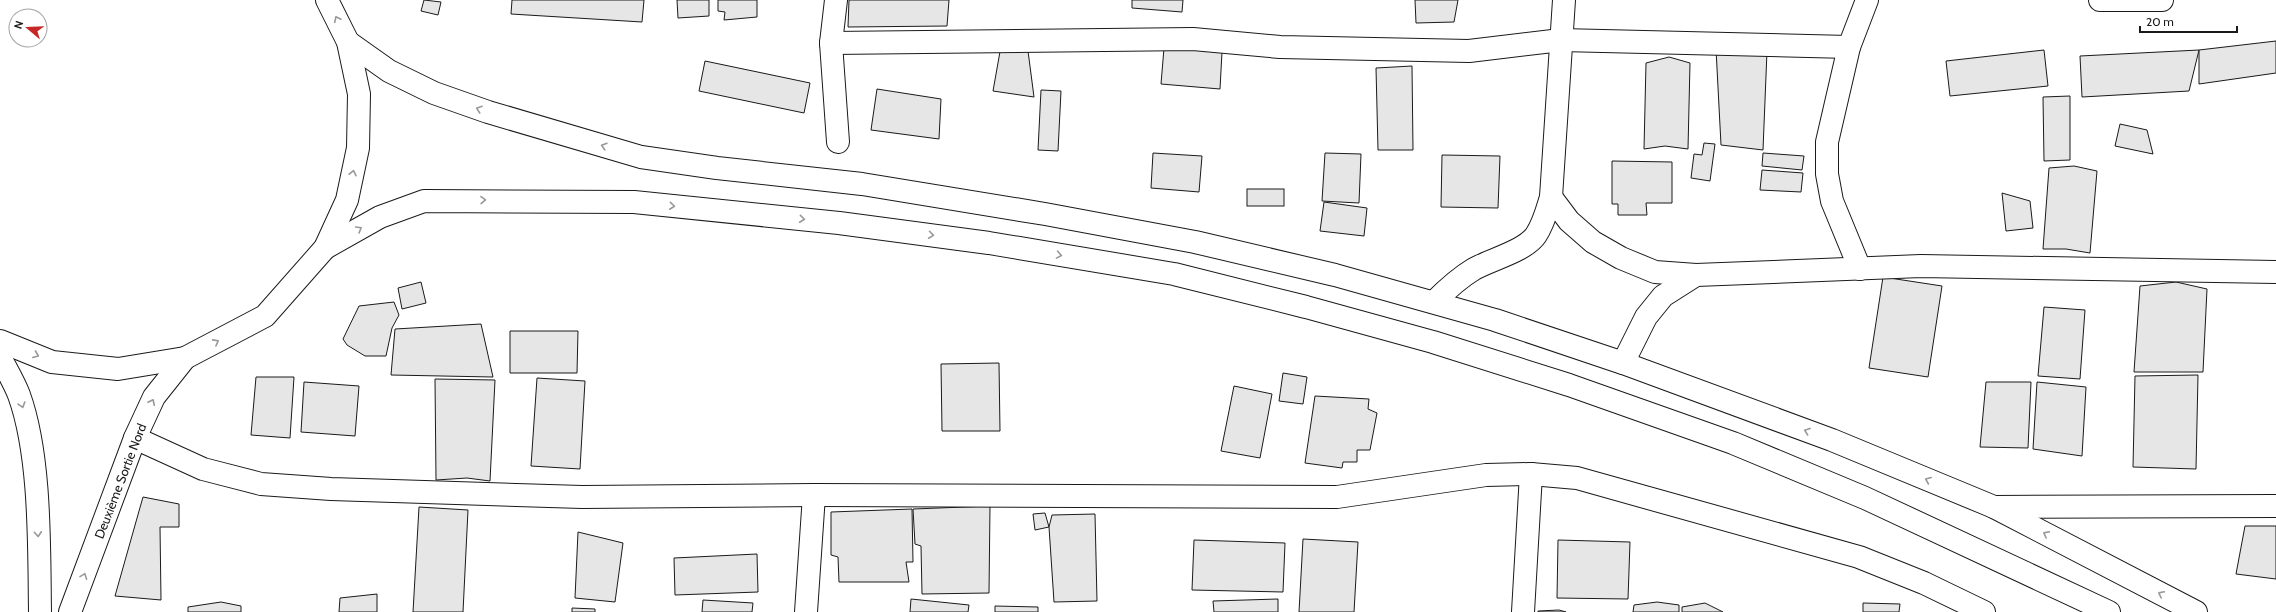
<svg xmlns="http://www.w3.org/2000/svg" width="2276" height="612" font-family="Cabin,sans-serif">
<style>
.building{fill:#e6e6e6;stroke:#1a1a1a}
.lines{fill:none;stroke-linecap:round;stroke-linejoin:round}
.minor-casing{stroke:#1a1a1a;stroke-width:24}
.primary-casing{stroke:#1a1a1a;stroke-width:24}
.trunk-casing{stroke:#1a1a1a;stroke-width:24}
.minor{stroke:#fff;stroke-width:22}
.primary{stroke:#fff;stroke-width:22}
.trunk{stroke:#fff;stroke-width:22}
.oneway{stroke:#989898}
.labels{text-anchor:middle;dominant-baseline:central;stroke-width:3;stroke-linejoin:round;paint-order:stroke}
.street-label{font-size:13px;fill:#1a1a1a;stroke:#fff}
</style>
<rect width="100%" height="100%" fill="#fff"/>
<!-- building -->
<g class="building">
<polygon points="424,0 441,2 438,15 421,11"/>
<polygon points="512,0 644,0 642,22 511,14"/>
<polygon points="677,0 709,0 709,16 678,18"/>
<polygon points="718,0 757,0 757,17 724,20 725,12 718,11"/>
<polygon points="849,0 949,0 947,26 848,27"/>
<polygon points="1132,0 1183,0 1182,12 1132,8"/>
<polygon points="1415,0 1458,0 1454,22 1416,23"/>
<polygon points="2276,41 2276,73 2199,84 2199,50"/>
<polygon points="1001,46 1028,51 1034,97 993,91"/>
<polygon points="1164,48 1222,52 1220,89 1161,84"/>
<polygon points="1716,49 1767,51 1763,150 1721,145"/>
<polygon points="2044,50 2048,86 1950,96 1946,61"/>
<polygon points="2199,50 2189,91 2082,97 2080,56"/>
<polygon points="1669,57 1690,63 1688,149 1665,146 1644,149 1646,63"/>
<polygon points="705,61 810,83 804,113 699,91"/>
<polygon points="1412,66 1413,150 1378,150 1376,68"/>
<polygon points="877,89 941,99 939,139 871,130"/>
<polygon points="1041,90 1061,91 1058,151 1038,150"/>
<polygon points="2070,96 2070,160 2044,161 2043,97"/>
<polygon points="2120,124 2147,130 2153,154 2115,146"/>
<polygon points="1704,143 1715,144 1710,181 1691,178 1694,154 1702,155"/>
<polygon points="1153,153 1202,156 1199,192 1151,188"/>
<polygon points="1325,153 1361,154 1359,203 1322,201"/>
<polygon points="1763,153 1804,156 1802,170 1762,166"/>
<polygon points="1442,155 1500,156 1498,208 1441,207"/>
<polygon points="1612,161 1672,162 1672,203 1646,203 1647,215 1618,215 1618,204 1612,204"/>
<polygon points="2074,166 2097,171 2090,253 2066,249 2043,249 2049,168"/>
<polygon points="1762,170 1803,173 1801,192 1760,190"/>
<rect x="1247" y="189" width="37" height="17"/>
<polygon points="2002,193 2030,201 2033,228 2006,231"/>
<polygon points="1324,202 1367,208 1364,236 1320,231"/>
<polygon points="1883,277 1942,286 1928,377 1869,368"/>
<polygon points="421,282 426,303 402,309 398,288"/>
<polygon points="2176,282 2207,289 2203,372 2134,372 2140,286"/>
<polygon points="394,302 399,315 392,328 386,356 365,356 347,345 343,339 359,306"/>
<polygon points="2044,307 2085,310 2080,379 2038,376"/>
<polygon points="481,324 493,377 391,375 395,329"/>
<polygon points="510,331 578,331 577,373 510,373"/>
<polygon points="999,363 1000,431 942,431 941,364"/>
<polygon points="1283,373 1307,377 1303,404 1279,401"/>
<polygon points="2198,375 2196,469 2133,467 2135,376"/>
<polygon points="256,377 294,377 290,438 251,435"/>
<polygon points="537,378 585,381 580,469 531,466"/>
<polygon points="435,379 495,380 490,481 467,478 436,480"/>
<polygon points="304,382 359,386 355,436 301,432"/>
<polygon points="1986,382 2031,382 2028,448 1980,447"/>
<polygon points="2037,382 2086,387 2082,456 2033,449"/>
<polygon points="1234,386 1272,394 1260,458 1221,451"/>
<polygon points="1315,396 1369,399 1368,409 1377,413 1370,450 1357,450 1357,462 1343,462 1342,468 1305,463"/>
<polygon points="143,497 179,504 179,527 160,527 161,600 115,596"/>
<polygon points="990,506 989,593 922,594 921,546 915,544 913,509"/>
<polygon points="419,507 468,510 463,612 413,612"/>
<polygon points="912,509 913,562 906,562 909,582 839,582 838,557 831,555 831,512"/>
<polygon points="1045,513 1049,527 1035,530 1033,514"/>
<polygon points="1095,514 1097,601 1054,602 1049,527 1052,515"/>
<polygon points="2245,526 2276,526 2276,579 2236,574"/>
<polygon points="578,532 623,543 615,602 575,598"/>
<polygon points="1303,539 1358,542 1354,612 1299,612"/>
<polygon points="1194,540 1285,543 1283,592 1192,590"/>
<polygon points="1558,540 1630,542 1628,599 1557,598"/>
<polygon points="757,554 758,592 675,595 674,558"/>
<polygon points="377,594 377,612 339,612 340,598"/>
<polygon points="911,599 969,605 968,612 910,612"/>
<polygon points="1278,599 1278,612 1214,612 1213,601"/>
<polygon points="703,600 753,603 752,612 702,612"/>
<polygon points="221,602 241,606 241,612 188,612 188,607"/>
<polygon points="1657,602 1679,605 1679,612 1633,612 1634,605"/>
<polygon points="1705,603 1723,612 1682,612 1682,607"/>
<polygon points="1863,603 1900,604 1899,612 1863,612"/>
<polygon points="995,606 1038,607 1038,612 995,612"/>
<polygon points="572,608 595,609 595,612 572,612"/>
<polygon points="1559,610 1566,612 1538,612 1538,611"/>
</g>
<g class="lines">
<defs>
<g id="minor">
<polyline points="836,0 831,43 838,142"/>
<polyline points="2100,0 2162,0"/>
<polyline points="831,43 1193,39 1280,47 1469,51 1561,40 1849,47"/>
<polyline points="1551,197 1569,221 1593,242 1621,258 1655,272 1696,275 1921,266 2276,272"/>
<polyline points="1860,269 1832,201 1827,174 1827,142 1849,47 1867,0"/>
<path d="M1434,302c12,-12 25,-24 40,-33 18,-10 51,-18 62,-34 8,-12 11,-25 15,-38l13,-197"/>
<polyline points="1623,363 1646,317 1663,296 1696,275"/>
<polyline points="135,438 203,469 261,484 331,489 582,497 814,495 1337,497 1486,475 1531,474 1577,478 1859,557 1924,583 1984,612"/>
<polyline points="1994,507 2276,506"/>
<polyline points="806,612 814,495"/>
<polyline points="1523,612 1531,474"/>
</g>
<g id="primary">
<path d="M0,357c6,12 14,25 19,38 22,61 20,152 21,217"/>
<polyline points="70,612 135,438 154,397 185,358"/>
</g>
<g id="trunk">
<polyline points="348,42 389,71 434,93 488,112 641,157 717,168 862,184 1045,214 1195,242 1335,275 1495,320 1623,363 1832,440 1994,507 2196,612"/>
<polyline points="325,248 380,217 424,201 634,202 839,223 989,243 1174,274 1306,307 1433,342 1569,385 1733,443 1865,498 2109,612"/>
<polyline points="0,341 52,362 118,369 185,358 265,316 325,248 347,200 358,148 359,94 348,42 327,0"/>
</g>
</defs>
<!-- minor casing -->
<use href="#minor" class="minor-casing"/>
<!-- primary casing -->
<use href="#primary" class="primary-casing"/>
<!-- trunk casing -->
<use href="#trunk" class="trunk-casing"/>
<!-- minor -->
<use href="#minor" class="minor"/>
<!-- primary -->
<use href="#primary" class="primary"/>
<!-- trunk -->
<use href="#trunk" class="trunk"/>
</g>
<!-- one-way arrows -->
<defs><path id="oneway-chevron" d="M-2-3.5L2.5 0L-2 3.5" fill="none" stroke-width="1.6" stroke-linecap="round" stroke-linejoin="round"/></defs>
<g class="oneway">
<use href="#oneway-chevron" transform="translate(337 19) rotate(-116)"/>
<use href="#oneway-chevron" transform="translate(479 109) rotate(-161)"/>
<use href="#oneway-chevron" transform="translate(604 146) rotate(-163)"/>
<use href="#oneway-chevron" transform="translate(353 173) rotate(-78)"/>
<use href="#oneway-chevron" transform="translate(483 200) rotate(-1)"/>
<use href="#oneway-chevron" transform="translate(672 206) rotate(6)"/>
<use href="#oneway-chevron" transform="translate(802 219) rotate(6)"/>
<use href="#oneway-chevron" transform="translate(359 229) rotate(-30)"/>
<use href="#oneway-chevron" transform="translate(931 235) rotate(8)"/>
<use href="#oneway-chevron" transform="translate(1059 255) rotate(10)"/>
<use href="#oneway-chevron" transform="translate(216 342) rotate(-28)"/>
<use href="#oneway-chevron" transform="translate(36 355) rotate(22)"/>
<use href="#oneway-chevron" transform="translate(152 402) rotate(-65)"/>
<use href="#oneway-chevron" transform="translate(22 405) rotate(74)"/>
<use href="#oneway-chevron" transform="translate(1807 431) rotate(-160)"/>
<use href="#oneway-chevron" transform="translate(1928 480) rotate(-157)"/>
<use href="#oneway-chevron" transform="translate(38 534) rotate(86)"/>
<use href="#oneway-chevron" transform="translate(2046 534) rotate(-153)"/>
<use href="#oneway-chevron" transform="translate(84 576) rotate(-69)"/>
<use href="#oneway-chevron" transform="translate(2161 594) rotate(-153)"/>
</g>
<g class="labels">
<!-- street labels -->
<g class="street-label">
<text transform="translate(120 481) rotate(-69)">Deuxième Sortie Nord</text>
</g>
</g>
<!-- north arrow -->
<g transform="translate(28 28) rotate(289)"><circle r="19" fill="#ffffff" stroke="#a3a3a3"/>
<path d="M0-3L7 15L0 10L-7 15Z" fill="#c62828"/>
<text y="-6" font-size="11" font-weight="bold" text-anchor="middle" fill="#1a1a1a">N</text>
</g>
<!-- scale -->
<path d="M2140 26v6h97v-6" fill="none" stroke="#1a1a1a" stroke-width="2"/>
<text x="2146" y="26" font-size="12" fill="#1a1a1a" stroke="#ffffff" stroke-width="3" paint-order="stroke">20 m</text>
</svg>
